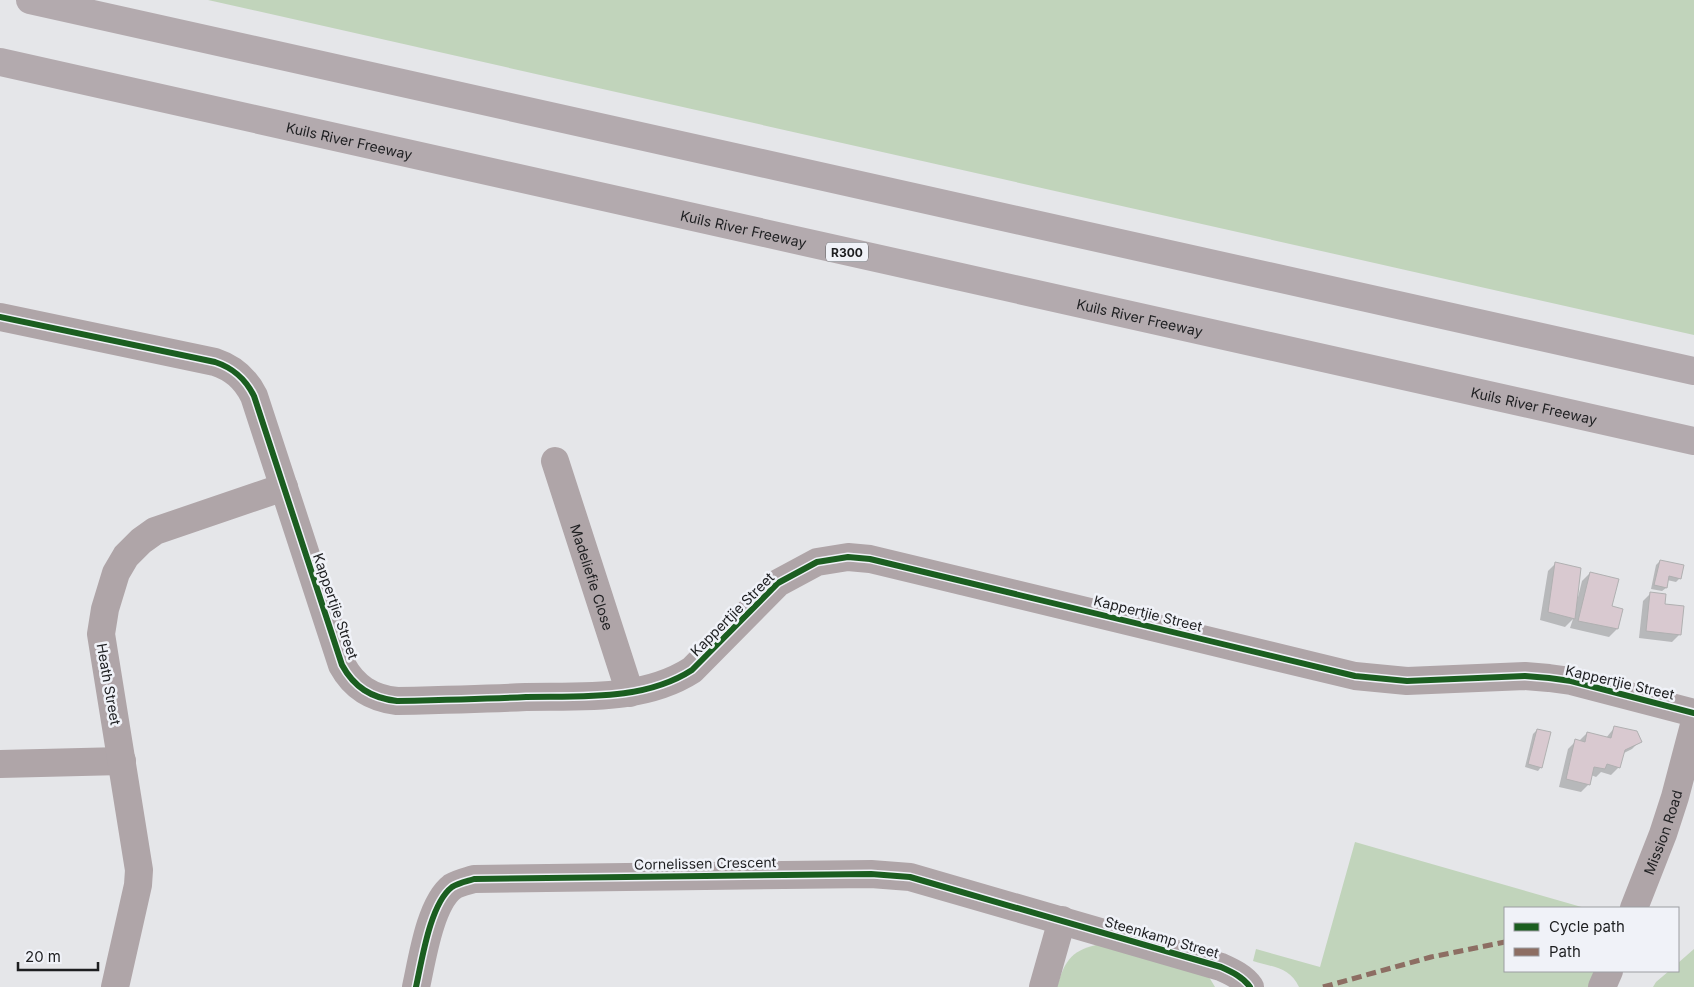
<svg xmlns="http://www.w3.org/2000/svg" width="1694" height="987" font-family="Inter,sans-serif">
<style>
.green{fill:#c1d4bb}
.shadow{fill:#0003}
.building{fill:#d9c9d0;stroke:#b0b0b1}
.lines{fill:none;stroke-linecap:round;stroke-linejoin:round}
.minor{stroke:#afa5a8;stroke-width:28}
.highway{stroke:#b3aaae;stroke-width:28}
.quiet{stroke:#8d6e63;stroke-width:5;stroke-dasharray:10 5;stroke-linecap:butt}
.cycleway-casing{stroke:#f0f2f8;stroke-width:9}
.cycleway{stroke:#1b5e20;stroke-width:6}
.labels{text-anchor:middle;dominant-baseline:central;stroke-width:5;stroke-linejoin:round;paint-order:stroke}
.shield{fill:#f0f2f8;stroke:#5c5e61;stroke-width:1}
.shield-label{font-size:12px;font-weight:bold;fill:#1d1e20}
.street-label{font-size:14px;fill:#1d1e20;stroke:#f0f2f8}
</style>
<rect width="100%" height="100%" fill="#e5e6e9"/>
<!-- green -->
<g class="green">
<polygon points="209,0 1694,0 1694,335 208,0"/>
<path d="M1355,842l230,66h-80v63h91l-7,16h-290c-9,-20 -27,-20 -46,-26l3,-12 64,18z"/>
<path d="M1096,945l11,1 102,31 6,10h-158c7,-24 13,-36 39,-42z"/>
<polygon points="1694,949 1694,987 1653,987 1656,982 1669,971 1678,971 1678,963"/>
</g>
<!-- shadow -->
<g class="shadow">
<polygon points="1660,561 1680,578 1676,582 1667,580 1666,588 1662,591 1651,589 1656,565"/>
<polygon points="1556,563 1576,601 1577,601 1582,581 1590,573 1610,607 1617,629 1609,637 1570,628 1573,619 1565,627 1540,620 1548,571"/>
<polygon points="1651,593 1663,605 1680,634 1672,642 1639,638 1643,601"/>
<polygon points="1615,727 1640,741 1632,749 1622,754 1619,767 1611,775 1601,772 1596,777 1591,775 1589,784 1581,792 1559,787 1568,749 1576,741 1579,741 1587,733 1606,738"/>
<polygon points="1537,730 1541,767 1538,771 1525,767 1533,734"/>
</g>
<!-- building -->
<g class="building">
<polygon points="1660,560 1684,565 1681,579 1669,576 1667,588 1654,585"/>
<polygon points="1555,562 1581,568 1575,619 1548,612"/>
<polygon points="1590,572 1619,579 1612,606 1623,609 1618,629 1578,621"/>
<polygon points="1650,592 1666,594 1665,604 1684,606 1681,635 1646,631"/>
<polygon points="1614,726 1637,731 1642,742 1625,750 1620,768 1607,764 1605,769 1594,767 1590,785 1566,779 1575,739 1585,742 1587,732 1611,738"/>
<polygon points="1537,729 1551,732 1542,768 1528,764"/>
</g>
<g class="lines">
<!-- minor -->
<g class="minor">
<path d="M0,317l215,45c18,6 30,16 39,34l88,269c12,22 29,33 55,36 43,-1 86,-2 129,-4 55,-1 118,4 166,-27l86,-87 39,-21 31,-5 22,2 485,117 52,5 118,-5 24,2 22,3 123,32"/>
<path id="s1" d="M555,461l75,232"/>
<polyline points="0,764 122,761"/>
<path id="s2" d="M1634,908l29,-74 12,-37 19,-72"/>
<polyline points="115,987 138,885 139,870 101,634 105,609 116,573 126,556 141,541 155,531 284,487"/>
<path d="M416,987c6,-27 14,-83 36,-100 6,-4 16,-6 22,-8l397,-5 39,3 311,90c11,5 22,10 29,20"/>
<polyline points="1043,987 1062,920"/>
<polyline points="1602,987 1609,971"/>
</g>
<!-- highway -->
<g class="highway">
<polyline points="30,0 1694,371"/>
<path id="s3" d="M0,62l1694,379"/>
</g>
<!-- quiet -->
<polyline class="quiet" points="1323,987 1431,957 1505,942"/>
<defs>
<g id="cycleway">
<path d="M0,317l215,45c18,6 30,16 39,34l88,269c12,22 29,33 55,36 43,-1 86,-2 129,-4 55,-1 118,4 166,-27l86,-87 39,-21 31,-5 22,2 485,117 52,5 118,-5 24,2 22,3 123,32"/>
<path d="M416,987c6,-27 14,-83 36,-100 6,-4 16,-6 22,-8l397,-5 39,3 311,90c11,5 22,10 29,20"/>
</g>
</defs>
<!-- cycleway casing -->
<use href="#cycleway" class="cycleway-casing"/>
<!-- cycleway -->
<use href="#cycleway" class="cycleway"/>
</g>
<g class="labels">
<!-- shield labels -->
<rect class="shield" x="826" y="242.5" width="42" height="19" rx="4"/>
<g class="shield-label">
<text x="847" y="252">R300</text>
</g>
<!-- street labels -->
<g class="street-label">
<text stroke="none"><textPath href="#s3" startOffset="358">Kuils River Freeway</textPath></text>
<text stroke="none"><textPath href="#s3" startOffset="762">Kuils River Freeway</textPath></text>
<text stroke="none"><textPath href="#s3" startOffset="1168">Kuils River Freeway</textPath></text>
<text stroke="none"><textPath href="#s3" startOffset="1572">Kuils River Freeway</textPath></text>
<text stroke="none"><textPath href="#s1" startOffset="122">Madeliefie Close</textPath></text>
<text transform="translate(336 606) rotate(71)">Kappertjie Street</text>
<text transform="translate(1148 613) rotate(14)">Kappertjie Street</text>
<text transform="translate(732 614) rotate(-45)">Kappertjie Street</text>
<text transform="translate(1620 682) rotate(13)">Kappertjie Street</text>
<text transform="translate(109 684) rotate(80)">Heath Street</text>
<text stroke="none"><textPath href="#s2" startOffset="81">Mission Road</textPath></text>
<text transform="translate(705 863) rotate(-1)">Cornelissen Crescent</text>
<text transform="translate(1162 937) rotate(16)">Steenkamp Street</text>
</g>
</g>
<!-- legend -->
<rect x="1504" y="907" width="175" height="65" fill="#f0f2f8" stroke="#9c9da2"/>
<rect x="1514" y="923" width="25" height="8" fill="#1b5e20" stroke="#9c9da2"/>
<text x="1549" y="932" font-size="15" fill="#1d1e20">Cycle path</text>
<rect x="1514" y="948" width="25" height="8" fill="#8d6e63" stroke="#9c9da2"/>
<text x="1549" y="957" font-size="15" fill="#1d1e20">Path</text>
<!-- scale -->
<path d="M18 962v8h80v-8" fill="none" stroke="#1d1e20" stroke-width="2.5"/>
<text x="25" y="962" font-size="15" fill="#1d1e20" stroke="#f0f2f8" stroke-width="4" paint-order="stroke">20 m</text>
</svg>
